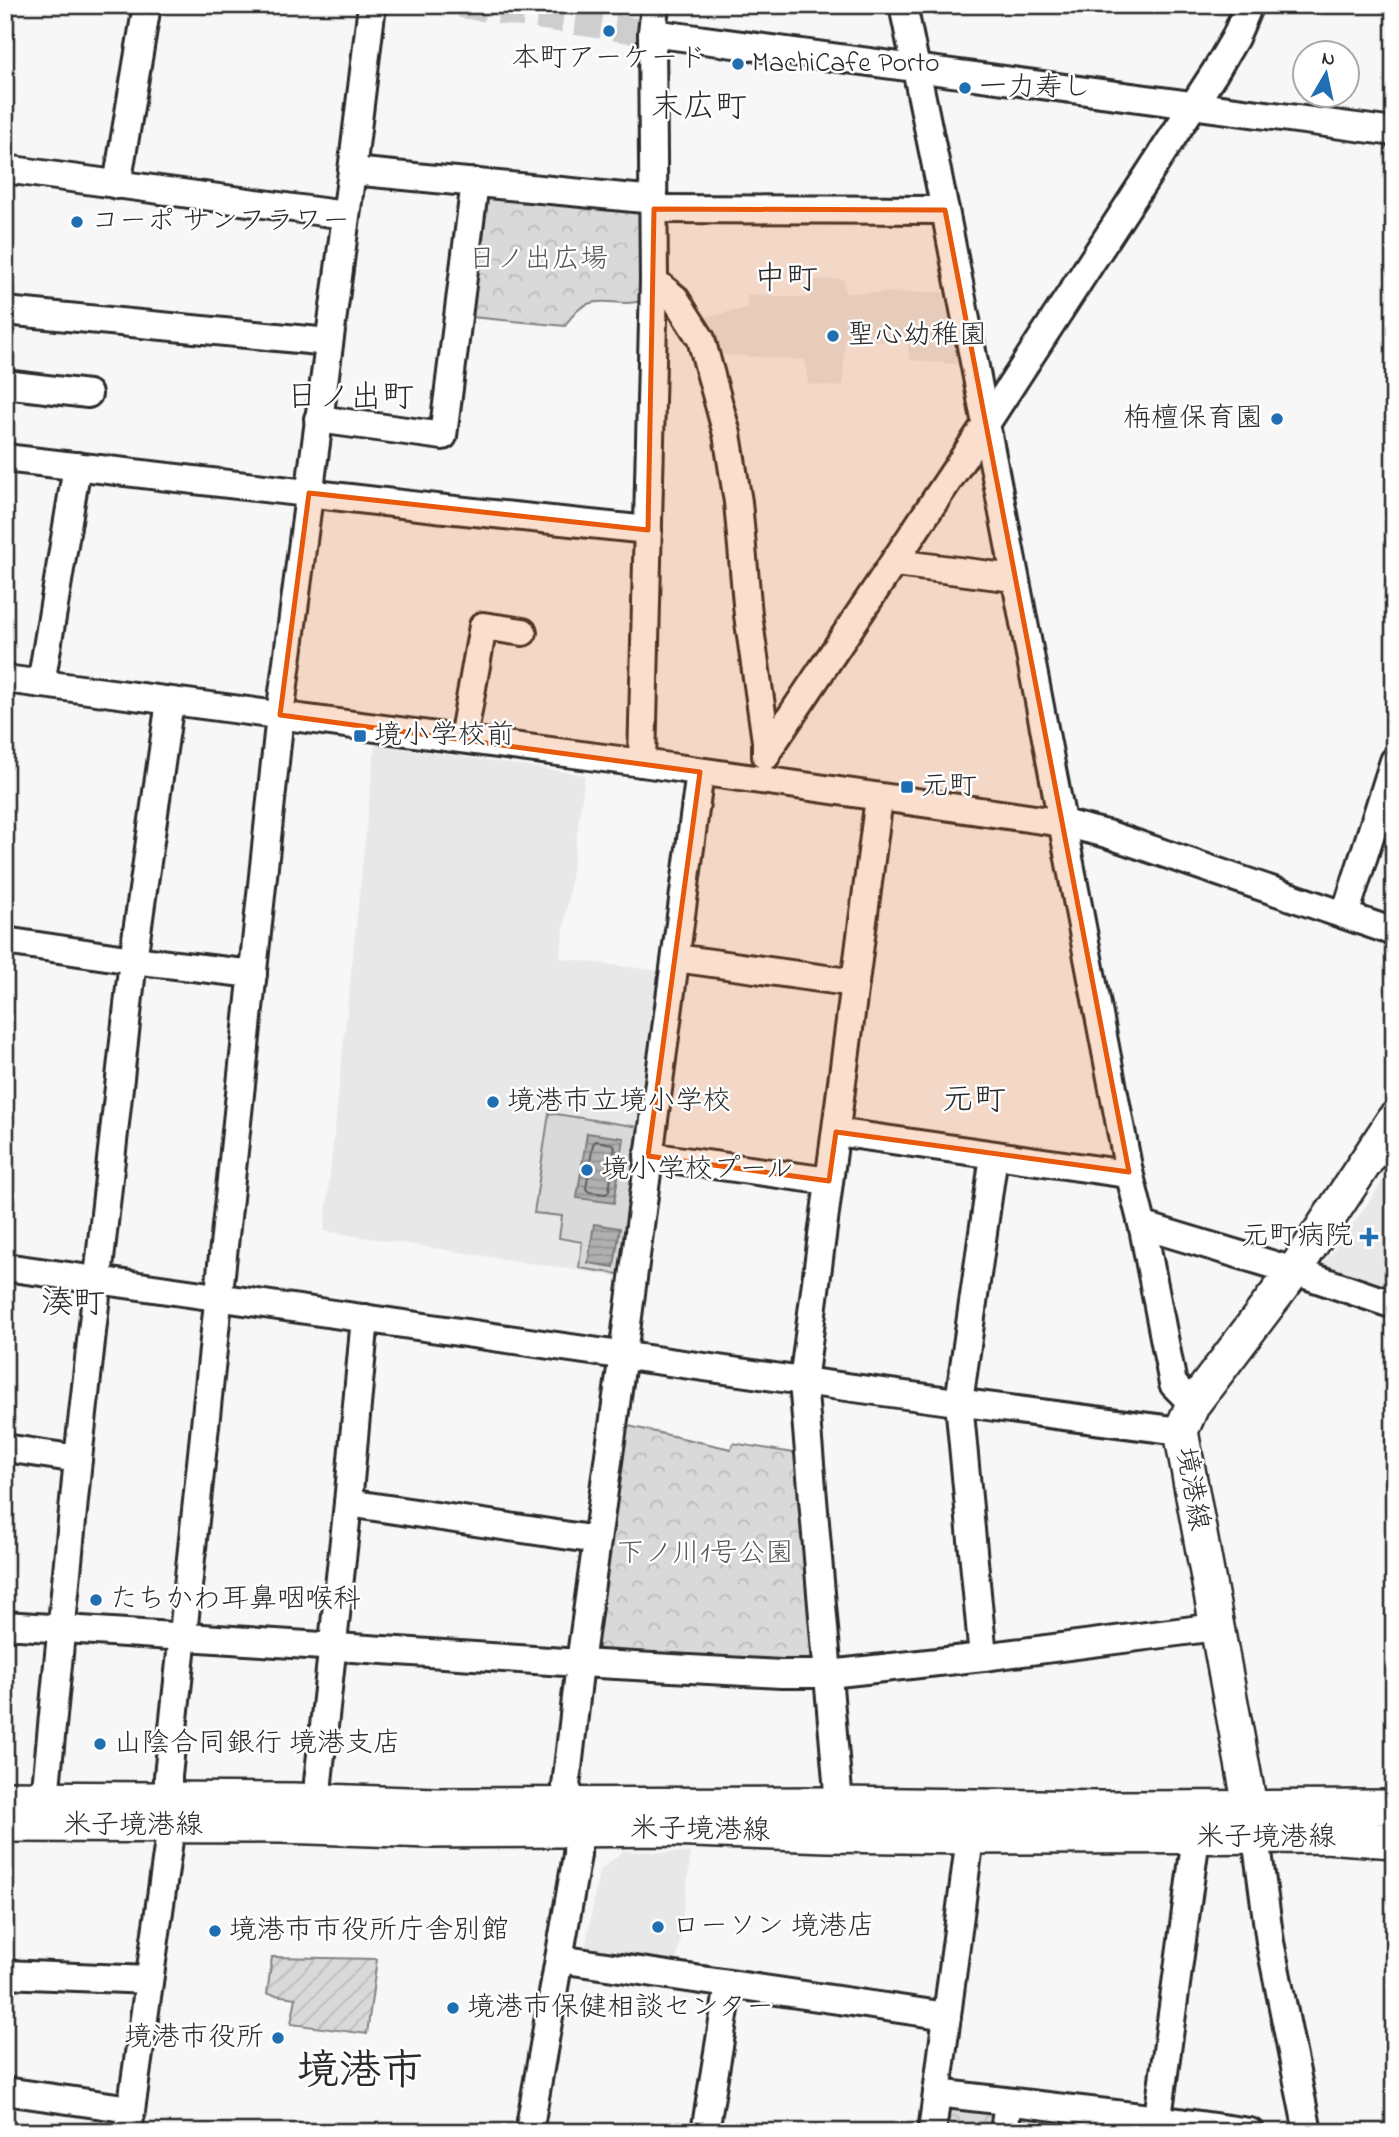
<svg xmlns="http://www.w3.org/2000/svg" width="1399" height="2137" font-family="'Indie Flower','Klee One',sans-serif">
<style>
.built{fill:#e8e8e8}
.forest{fill:url(#forest-crowns);stroke:#828282;stroke-width:2}
.garden{fill:url(#garden-furrows);stroke:#828282;stroke-width:2}
.pitch{fill:#d9d9d9;stroke:#828282;stroke-width:2}
.water{fill:url(#water-rules);stroke:#7b7b7b;stroke-width:2}
.lines{fill:none;stroke-linecap:round;stroke-linejoin:round}
.shore{stroke:#606060;stroke-width:2}
.minor-tunnel{stroke:#cecece;stroke-width:26;stroke-dasharray:26 13;stroke-linecap:butt}
.minor-casing{stroke:#2b2b2b;stroke-width:32}
.major-casing{stroke:#2b2b2b;stroke-width:38}
.minor{stroke:#fff;stroke-width:26}
.major{stroke:#fff;stroke-width:33}
.marked{fill:#e8590c;fill-opacity:0.2;stroke:#e8590c;stroke-width:5;stroke-linejoin:round}
.poi-dot{fill:#1f6fb2;stroke:#fff;stroke-width:2.5}
.labels{text-anchor:middle;dominant-baseline:central;stroke-width:5;stroke-linejoin:round;paint-order:stroke}
.poi-label{font-size:28px;fill:#2b2b2b;stroke:#fff;text-anchor:start}
.park-label{font-size:28px;fill:#565656;stroke:#fff}
.street-label{font-size:28px;fill:#2b2b2b;stroke:#fff}
.quarter-label{font-size:32px;fill:#2b2b2b;stroke:#fff}
.town-label{font-size:42px;font-weight:bold;fill:#2b2b2b;stroke:#fff}
</style>
<defs>
<pattern id="forest-crowns" width="20" height="18" patternUnits="userSpaceOnUse" patternTransform="scale(1.75)"><rect width="20" height="18" fill="#d9d9d9"/><path d="M2 6a3 3 0 1 1 6 0M12 15a3 3 0 1 1 6 0" fill="none" stroke="#bababa"/></pattern>
<pattern id="garden-furrows" width="10" height="10" patternUnits="userSpaceOnUse" patternTransform="scale(1.75)"><rect width="10" height="10" fill="#d9d9d9"/><path d="M-1 1l2-2M0 10L10 0M9 11l2-2" fill="none" stroke="#bababa"/></pattern>
<pattern id="water-rules" width="6" height="5" patternUnits="userSpaceOnUse" patternTransform="scale(1.75)"><rect width="6" height="5" fill="#b0b0b0"/><path d="M0 2.5h6" fill="none" stroke="#8f8f8f"/></pattern>
</defs>
<rect width="100%" height="100%" fill="#f7f7f7"/>
<filter id="ink" filterUnits="userSpaceOnUse"><feTurbulence type="fractalNoise" baseFrequency=".0143" numOctaves="2"/><feDisplacementMap in="SourceGraphic" scale="14" xChannelSelector="R" yChannelSelector="G"/><feConvolveMatrix kernelMatrix="1 2 1 2 8 2 1 2 1" color-interpolation-filters="sRGB"/></filter>
<g filter="url(#ink)">
<!-- built -->
<g class="built">
<polygon points="844,279 845,293 951,292 965,365 910,360 907,341 845,342 843,387 808,384 805,360 713,354 696,319 746,308 748,294 809,298 809,280"/>
<polygon points="375,744 585,775 560,958 667,972 626,1278 324,1231"/>
<polygon points="1394,1163 1394,1297 1318,1271 1369,1202"/>
<polygon points="623,1851 691,1853 676,1969 584,1956 599,1871"/>
</g>
<!-- forest -->
<g class="forest">
<path d="M483,193l149,12 14,16 3,77c-34,16 -57,-16 -84,28l-104,-10z"/>
<polygon points="624,1425 731,1449 733,1443 800,1454 818,1665 595,1655 589,1649"/>
<polygon points="945,2106 999,2109 1000,2132 941,2132"/>
</g>
<!-- garden -->
<polygon class="garden" points="272,1957 377,1959 367,2034 291,2024 296,1998 267,1994"/>
<!-- pitch -->
<polygon class="pitch" points="549,1113 640,1127 621,1258 627,1259 625,1275 579,1268 582,1242 559,1238 562,1216 534,1213"/>
<!-- water -->
<g class="water">
<polygon points="587,1133 624,1138 614,1203 577,1198"/>
<polygon points="594,1224 620,1228 614,1267 588,1263"/>
</g>
<g class="lines">
<!-- shore -->
<polygon class="shore" points="596,1141 613,1144 615,1147 609,1191 606,1194 589,1192 586,1189 593,1144"/>
<!-- minor-tunnel -->
<polyline class="minor-tunnel" points="460,5 652,33"/>
<defs>
<g id="minor">
<polyline points="903,5 945,210 1129,1172 1143,1228 1173,1384 1193,1404"/>
<polyline points="652,33 1394,132"/>
<polyline points="5,169 345,215"/>
<polyline points="352,171 655,200"/>
<polyline points="117,185 147,5"/>
<polyline points="654,209 945,210"/>
<polyline points="654,281 675,298 701,339 727,434 738,502 748,615 766,741 766,756"/>
<polyline points="5,311 329,342"/>
<polyline points="5,384 88,394"/>
<polyline points="318,419 443,436 475,182"/>
<polyline points="5,458 436,508 648,530"/>
<polyline points="895,560 903,564 1014,578"/>
<polyline points="5,679 642,763 1063,823 1107,834 1394,932"/>
<polyline points="41,684 77,466"/>
<polyline points="463,739 483,626 523,632"/>
<polyline points="767,752 986,424 1215,72 1235,38 1249,5"/>
<polyline points="642,763 654,281 652,33 655,5"/>
<polyline points="1345,915 1394,761"/>
<polyline points="5,941 133,960 253,974"/>
<polyline points="676,958 855,983"/>
<polyline points="836,1132 1120,1173 1129,1172"/>
<polyline points="648,1156 829,1181"/>
<polyline points="1143,1228 1151,1228 1294,1271 1394,1305"/>
<path d="M5,1267c392,55 783,115 1176,164"/>
<polyline points="5,1448 78,1459"/>
<polyline points="348,1503 597,1540"/>
<polyline points="5,1625 580,1663 781,1674 829,1674 983,1657 1216,1627"/>
<polyline points="983,1657 959,1402 994,1155"/>
<polyline points="45,1798 78,1459 133,960 170,701"/>
<polyline points="318,1801 318,1782 348,1503 365,1318"/>
<polyline points="839,1804 803,1382 879,798"/>
<polyline points="1256,1837 1270,1942 1308,2132"/>
<polyline points="559,1959 947,2016"/>
<polyline points="5,1974 149,1980"/>
<polyline points="5,2091 131,2109"/>
<polyline points="937,2093 1158,2119 1250,2132"/>
<polyline points="128,2132 171,1826 168,1799 168,1776 280,715 352,171 372,5"/>
<path d="M529,2132l48,-277c1,-25 -1,-46 -11,-69l14,-123 43,-309 77,-582"/>
<polyline points="705,2132 729,1985"/>
<polyline points="932,2132 970,1837"/>
<polyline points="1004,2132 1008,2102"/>
<polyline points="1156,2132 1196,1837"/>
</g>
<g id="major">
<polyline points="5,1798 294,1800 436,1805 839,1804 1100,1808 1394,1807"/>
<polyline points="5,1825 281,1826 430,1831 668,1829 827,1835 970,1837 1325,1836 1394,1841"/>
<polyline points="1254,1828 1181,1431 1193,1404 1294,1271 1394,1119"/>
</g>
</defs>
<!-- minor casing -->
<use href="#minor" class="minor-casing"/>
<!-- major casing -->
<use href="#major" class="major-casing"/>
<!-- minor -->
<use href="#minor" class="minor"/>
<!-- major -->
<use href="#major" class="major"/>
</g>
</g>
<!-- marked area -->
<path class="marked" d="M654,209l291,1 184,962 -293,-40 -7,49 -181,-25 52,-384 -420,-57 29,-222 339,37z"/>
<!-- markers -->
<g class="poi-dot">
<circle cx="609" cy="31" r="7"/>
<circle cx="738" cy="64" r="7"/>
<circle cx="965" cy="88" r="7"/>
<circle cx="77" cy="222" r="7"/>
<circle cx="833" cy="336" r="7"/>
<circle cx="1277" cy="419" r="7"/>
<rect x="353" y="729" width="14" height="14" rx="3.5"/>
<rect x="900" y="780" width="14" height="14" rx="3.5"/>
<circle cx="493" cy="1102" r="7"/>
<circle cx="587" cy="1170" r="7"/>
<path d="M1365.5 1226.5h7v7h7v7h-7v7h-7v-7h-7v-7h7z"/>
<circle cx="96" cy="1600" r="7"/>
<circle cx="100" cy="1744" r="7"/>
<circle cx="658" cy="1927" r="7"/>
<circle cx="215" cy="1931" r="7"/>
<circle cx="453" cy="2008" r="7"/>
<circle cx="278" cy="2038" r="7"/>
</g>
<g class="labels">
<!-- poi labels -->
<g class="poi-label">
<text x="609" y="59" text-anchor="middle">本町アーケード</text>
<text x="752" y="64">MachiCafe Porto</text>
<text x="979" y="88">一力寿し</text>
<text x="91" y="222">コーポ サンフラワー</text>
<text x="847" y="336">聖心幼稚園</text>
<text x="1263" y="419" text-anchor="end">栴檀保育園</text>
<text x="374" y="736">境小学校前</text>
<text x="921" y="787">元町</text>
<text x="507" y="1102">境港市立境小学校</text>
<text x="601" y="1170">境小学校プール</text>
<text x="1353" y="1237" text-anchor="end">元町病院</text>
<text x="110" y="1600">たちかわ耳鼻咽喉科</text>
<text x="114" y="1744">山陰合同銀行 境港支店</text>
<text x="672" y="1927">ローソン 境港店</text>
<text x="229" y="1931">境港市市役所庁舎別館</text>
<text x="467" y="2008">境港市保健相談センター</text>
<text x="264" y="2038" text-anchor="end">境港市役所</text>
</g>
<!-- park labels -->
<g class="park-label">
<text x="538" y="260">日ノ出広場</text>
<text x="705" y="1554">下ノ川1号公園</text>
</g>
<!-- street labels -->
<g class="street-label">
<text transform="translate(1191 1489) rotate(80)">境港線</text>
<text x="133" y="1826">米子境港線</text>
<text transform="translate(700 1831) rotate(1)">米子境港線</text>
<text x="1266" y="1838">米子境港線</text>
</g>
<!-- quarter labels -->
<g class="quarter-label">
<text x="699" y="108">末広町</text>
<text x="786" y="280">中町</text>
<text x="350" y="398">日ノ出町</text>
<text x="974" y="1101">元町</text>
<text x="73" y="1304">湊町</text>
</g>
<!-- town labels -->
<g class="town-label">
<text x="360" y="2072">境港市</text>
</g>
</g>
<!-- margin -->
<rect width="1399" height="2137" fill="none" stroke="#fff" stroke-width="28"/>
<rect x="14" y="14" width="1371" height="2109" fill="none" stroke="#2b2b2b" stroke-width="2.5" filter="url(#ink)"/>
<!-- north arrow -->
<g transform="translate(1326 74) rotate(9)"><circle r="33" fill="#ffffff" stroke="#aaaaaa" stroke-width="2"/>
<path d="M0-5L12 26L0 18L-12 26Z" fill="#1f6fb2"/>
<text y="-10" font-size="19" font-weight="bold" text-anchor="middle" fill="#2b2b2b">N</text>
</g>
</svg>
